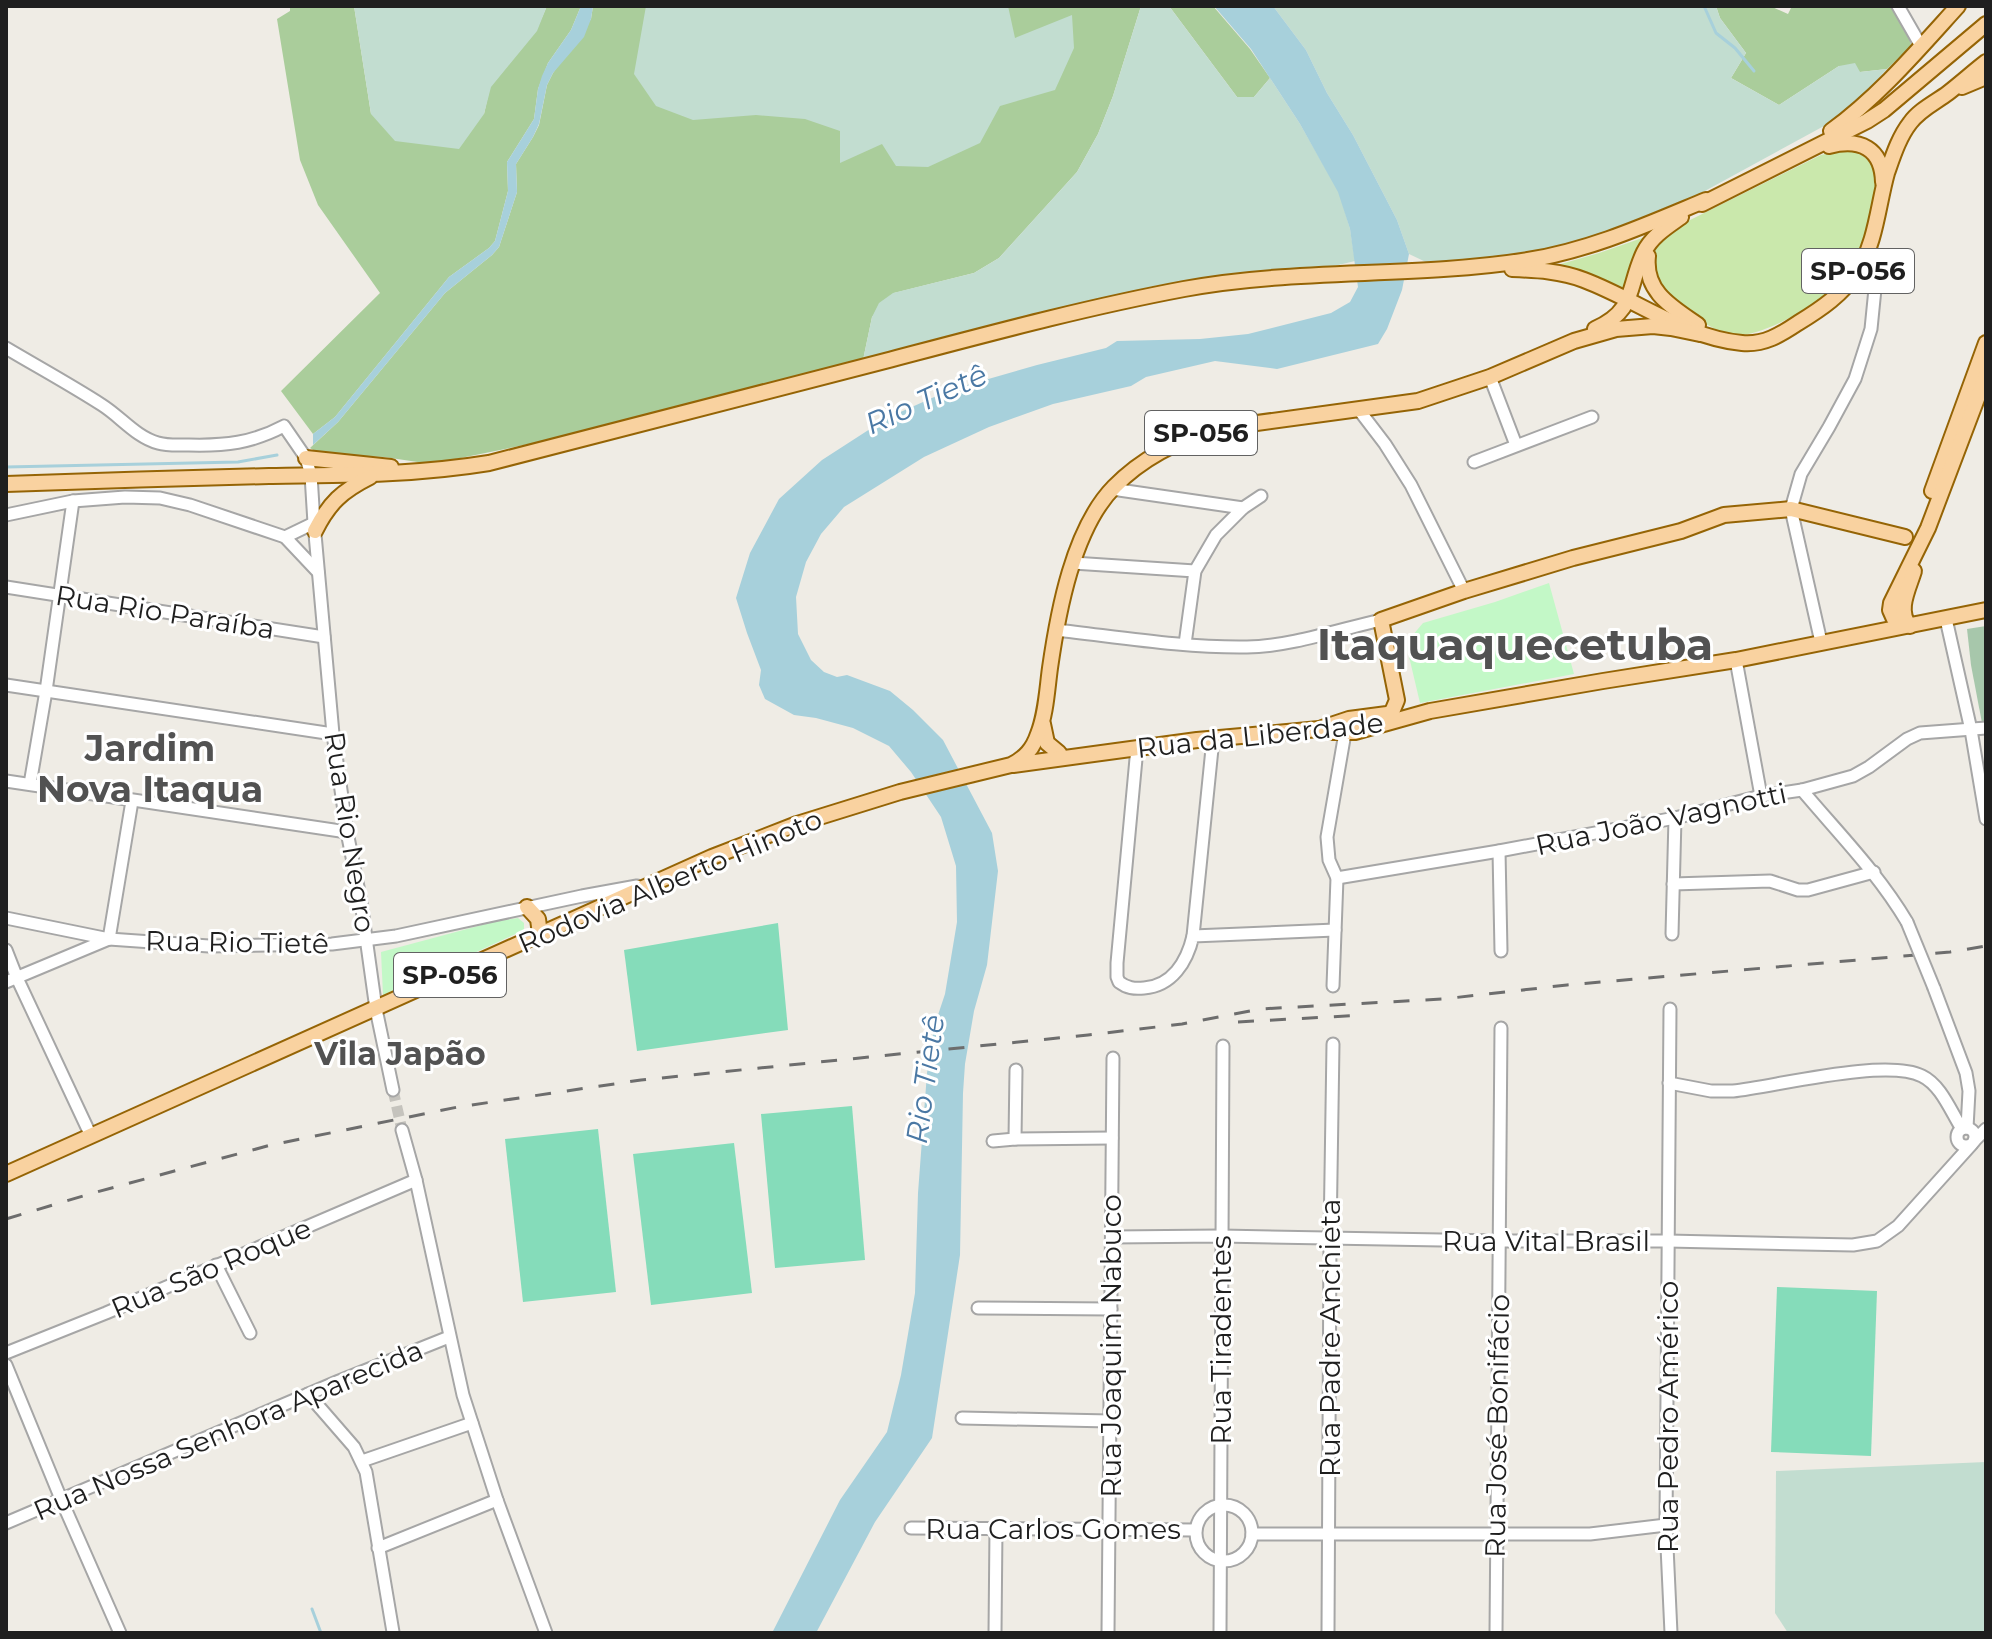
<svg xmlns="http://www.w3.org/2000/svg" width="1992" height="1639" font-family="Montserrat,sans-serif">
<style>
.grass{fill:#cae8ac}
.forest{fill:#aacd9b}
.wetland{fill:#c2ddd0}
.cemetery{fill:#a7c7ab}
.park{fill:#c3f8c7}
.pitch{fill:#85dcba}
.water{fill:#a7d0db}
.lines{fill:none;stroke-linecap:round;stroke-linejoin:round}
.stream{stroke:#a7d0db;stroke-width:3}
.minor-tunnel{stroke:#c5c3bd;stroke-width:11;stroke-dasharray:11 5.5;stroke-linecap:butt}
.minor-casing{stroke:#a6a6a6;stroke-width:15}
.major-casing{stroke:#956405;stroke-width:18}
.minor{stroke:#fff;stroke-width:11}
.major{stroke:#f9d2a0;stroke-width:14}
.rail{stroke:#6d6d6d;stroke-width:3;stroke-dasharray:16 16;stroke-linecap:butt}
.minor-bridge-casing{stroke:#a6a6a6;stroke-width:15;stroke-linecap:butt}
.minor-bridge{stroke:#fff;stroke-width:11}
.labels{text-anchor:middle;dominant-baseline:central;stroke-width:6;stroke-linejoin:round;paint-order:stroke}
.shield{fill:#fff;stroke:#626262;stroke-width:2}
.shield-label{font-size:26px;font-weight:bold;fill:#1f1f1f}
.street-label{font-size:28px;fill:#1f1f1f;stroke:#fff}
.water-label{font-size:30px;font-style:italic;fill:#4a78a4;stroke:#fff}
.quarter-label{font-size:32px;font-weight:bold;fill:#525252;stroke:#fff}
.district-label{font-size:36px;font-weight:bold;fill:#525252;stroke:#fff}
.town-label{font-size:44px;font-weight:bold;fill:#525252;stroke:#fff}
</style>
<rect width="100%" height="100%" fill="#efece5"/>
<!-- grass -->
<g class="grass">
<path d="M1842,150c20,0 35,14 36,34 1,13 -7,29 -10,42 -3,11 -4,25 -9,36 -13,28 -93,76 -124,73 -25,-3 -59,-31 -78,-48 -5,-34 -11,-33 15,-58l149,-74z"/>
<polygon points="1645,237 1639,250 1628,297 1547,268 1599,253"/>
</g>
<!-- forest -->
<g class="forest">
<polygon points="290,6 354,6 371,114 484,114 490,87 536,31 547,6 581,6 571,30 548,63 538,89 534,119 507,162 508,191 495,241 489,248 449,277 335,417 313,434 281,391 380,293 318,205 300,160 277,19 290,11"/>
<polygon points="593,6 1141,6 1113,96 1098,134 1077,172 999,258 974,273 894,293 872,317 863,360 544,441 431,464 384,457 320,454 310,448 338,422 445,293 492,255 499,247 517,192 516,164 533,137 539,125 547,85 553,73 591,19"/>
<polygon points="1169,6 1213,6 1250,49 1270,78 1254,97 1237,97"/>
<polygon points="1716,6 1770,6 1788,14 1792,6 1891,6 1910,36 1911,46 1887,69 1860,72 1839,66 1779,105 1731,78 1746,53 1720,18"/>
</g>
<!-- wetland -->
<g class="wetland">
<polygon points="354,6 547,6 537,31 491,87 484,114 459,149 395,141 371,114"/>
<polygon points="646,6 1008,6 1015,38 1072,15 1074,48 1055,90 1000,106 980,143 928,167 896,166 882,144 840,163 840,131 805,119 756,115 693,120 656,106 634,74"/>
<polygon points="1141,6 1169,6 1237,97 1254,97 1270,78 1300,124 1339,192 1350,229 1355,261 1330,267 1253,272 1199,278 1149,287 863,360 872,317 879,303 893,293 974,273 999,258 1077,172 1098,134 1113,96"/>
<polygon points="1273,6 1716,6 1720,18 1746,53 1731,78 1779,105 1839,66 1855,63 1860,72 1887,69 1850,109 1824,126 1692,198 1650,217 1571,245 1489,261 1428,263 1409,254 1397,220 1353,135 1327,93 1306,50"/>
<polygon points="1986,1462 1986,1633 1788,1633 1775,1613 1776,1471"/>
</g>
<!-- cemetery -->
<polygon class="cemetery" points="1986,626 1986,722 1982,723 1971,665 1967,629"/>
<!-- park -->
<g class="park">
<polygon points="1549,583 1574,674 1420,703 1407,648 1412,636 1423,623 1495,602"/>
<polygon points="518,918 524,923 524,930 383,995 381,952 493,922"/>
</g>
<!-- pitch -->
<g class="pitch">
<polygon points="778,923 788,1030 637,1051 624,950"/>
<polygon points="852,1106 865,1260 775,1268 761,1114"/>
<polygon points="598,1129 616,1292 523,1302 505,1139"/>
<polygon points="734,1143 752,1293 651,1305 633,1154"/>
<polygon points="1777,1287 1877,1291 1871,1456 1771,1452"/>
</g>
<!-- water -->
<g class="water">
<polygon points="581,6 593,6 591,19 584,37 553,73 547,85 539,124 533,137 516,164 517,192 499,247 492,255 445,293 338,422 313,445 313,434 335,417 449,277 489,248 495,241 508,191 507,162 534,119 538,89 542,76 548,63 571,30"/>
<polygon points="1214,6 1273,6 1306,50 1327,93 1353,135 1397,220 1409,254 1402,290 1387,329 1378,344 1277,369 1215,361 1146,377 1131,386 1053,404 989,427 924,457 844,507 821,534 806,562 796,597 798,634 811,660 824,672 837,677 847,675 890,691 913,710 943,740 992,833 998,871 987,965 974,1011 965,1064 963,1093 960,1255 932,1438 875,1522 816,1633 772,1633 840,1500 887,1432 901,1375 915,1293 918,1193 927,1073 934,1027 945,994 957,922 956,866 941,817 911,772 889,746 853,728 816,718 794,715 765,699 759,685 761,670 747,633 736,598 750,553 779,499 822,460 887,418 950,390 1037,365 1106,348 1117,341 1200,339 1248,334 1331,313 1350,302 1358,287 1350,229 1338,192 1300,124 1251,49"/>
</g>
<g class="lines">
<!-- stream -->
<g class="stream">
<polyline points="1704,6 1716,33 1735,48 1754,71"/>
<polyline points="6,467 238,462 277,455"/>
<polyline points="312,1609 321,1633"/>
</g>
<!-- minor-tunnel -->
<polyline class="minor-tunnel" points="393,1090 402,1130"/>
<defs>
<g id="minor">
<polyline points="1898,6 1921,46"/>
<path d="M6,348c32,19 65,37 96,57 19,12 34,32 56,38 10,3 20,2 31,2 36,1 63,-2 95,-19l22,32 5,17 3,48 19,211 14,98 14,70 15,107 17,81"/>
<polyline points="1490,377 1516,445"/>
<polyline points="1359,410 1385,444 1411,485 1464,591"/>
<polyline points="1474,462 1592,417"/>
<polyline points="1112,489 1243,508"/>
<polyline points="6,515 73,501 125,497 160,498 190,505 285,537 318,572"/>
<polyline points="285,537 314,523"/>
<polyline points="1073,563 1195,571"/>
<polyline points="6,587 324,637"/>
<polyline points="1946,619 1971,730 1986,819"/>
<path d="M1056,630c63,7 128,18 191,17 41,0 94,-18 134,-27"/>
<polyline points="1821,642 1791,509 1801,474 1829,427 1855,379 1871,329 1875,289 1869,249"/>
<polyline points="1185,644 1195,571 1216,535 1243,508 1261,496"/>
<polyline points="1736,660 1761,796"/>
<polyline points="6,685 333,734"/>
<path d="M1137,748l-20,215v14l2,5c8,6 15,7 25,6 28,-2 43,-26 49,-52l142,-6"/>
<polyline points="6,781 347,832"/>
<polyline points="30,784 46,691 73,501"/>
<path d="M1802,790c37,44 76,83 105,132"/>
<polyline points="1499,851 1501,951"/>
<polyline points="1337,878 1499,851 1675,818 1761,796 1802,790 1853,776 1869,767 1907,739 1920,733 1986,728"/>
<polyline points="1673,884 1770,881 1798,890 1808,890 1874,872"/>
<polyline points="6,918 109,939 209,946 332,944 396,936 582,896 637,886"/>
<polyline points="1672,934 1675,818"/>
<polyline points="1193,936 1213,739"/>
<polyline points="109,939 132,801"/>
<polyline points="6,950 17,978 91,1136"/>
<polyline points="6,982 109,939"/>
<polyline points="1333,986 1337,878 1329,860 1327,837 1345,733"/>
<polyline points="1934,988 1966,1073 1969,1091 1967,1128"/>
<polyline points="1670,1009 1666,1525 1671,1633"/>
<path d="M1669,1083l42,8h22c44,-5 153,-33 189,-15 19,9 29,36 40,53"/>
<circle cx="1966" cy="1137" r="9"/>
<polyline points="402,1130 416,1180 463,1395 497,1500 546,1633"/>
<polyline points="1015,1139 1016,1070"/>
<polyline points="993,1141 1015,1139 1112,1138"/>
<polyline points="1974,1141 1986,1129"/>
<polyline points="1112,1237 1221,1236 1499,1241 1668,1241 1853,1245 1877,1241 1898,1226 1971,1145"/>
<polyline points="216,1265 250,1333"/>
<polyline points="978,1308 1111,1309"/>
<polyline points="6,1353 106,1313 416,1180"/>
<polyline points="6,1365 61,1499 120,1633"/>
<polyline points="308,1394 354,1447 366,1472 393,1632"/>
<polyline points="962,1418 1110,1421"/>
<polyline points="362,1461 472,1423"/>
<circle cx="1224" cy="1533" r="28"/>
<polyline points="6,1523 339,1381 449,1337"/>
<polyline points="911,1528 1195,1530"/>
<polyline points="1252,1534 1590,1534 1666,1525"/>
<polyline points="378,1548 497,1500"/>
<polyline points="995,1633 996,1528"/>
<polyline points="1108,1633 1113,1058"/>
<polyline points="1220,1633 1223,1046"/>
<polyline points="1328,1633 1330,1239 1333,1044"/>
<polyline points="1496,1633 1501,1028"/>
</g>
<g id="major">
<polyline points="1962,87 1986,77"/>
<path d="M1831,131c48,-35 87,-81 127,-125"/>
<path d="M1829,146c31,-8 53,2 54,36"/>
<polyline points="1702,204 1867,121 1884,110 1986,24"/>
<path d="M1648,256c-4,36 24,51 50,69"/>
<path d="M1512,269c25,1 49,2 72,11 53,20 102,58 158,63 22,2 38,-8 56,-20 23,-14 45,-29 59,-51 19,-29 21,-67 30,-99 6,-17 12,-36 23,-50 9,-13 26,-21 38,-30 13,-10 25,-21 38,-31"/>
<path d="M1595,329c42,-19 32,-42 49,-77 8,-16 23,-25 37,-35"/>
<polyline points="306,458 391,467"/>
<path d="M6,484c88,-3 175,-6 263,-8 74,-1 147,-1 220,-13 132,-34 264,-68 396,-102 99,-26 198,-53 299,-72 112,-21 231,-11 344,-29 63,-10 120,-36 178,-60"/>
<polyline points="1932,491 1986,343"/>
<path d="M315,531c14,-28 27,-40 55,-54"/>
<polyline points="1894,619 1890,610 1891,603 1928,528 1986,375"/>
<path d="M1910,626c-14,-15 -1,-38 4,-55"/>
<polyline points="1043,724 1047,743 1059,753"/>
<polyline points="1322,728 1349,719 1387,714 1392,712 1397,700 1381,620 1464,591 1573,558 1681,531 1724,515 1791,509 1905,537"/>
<polyline points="1013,765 1197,740 1319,729 1332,732 1355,732 1430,711 1603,681 1736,660 1986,610"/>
<polyline points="527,907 538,919 540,934"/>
<path d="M6,1174l706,-317 85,-33 103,-32 111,-27c14,-7 22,-16 27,-31 8,-20 9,-44 12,-66 8,-56 23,-139 64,-181 28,-29 62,-45 99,-58l205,-28 72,-24 84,-36 42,-12 37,-3 18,2 29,6"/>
</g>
</defs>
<!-- minor casing -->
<use href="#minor" class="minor-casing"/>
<!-- major casing -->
<use href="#major" class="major-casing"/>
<!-- minor -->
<use href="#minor" class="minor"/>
<!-- major -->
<use href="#major" class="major"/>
<!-- rail -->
<g class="rail">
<polyline points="1238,1022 1365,1015"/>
<polyline points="6,1219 93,1193 271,1145 458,1107 641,1080 1088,1035 1182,1024 1260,1009 1443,999 1567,985 1950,952 1986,946"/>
</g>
<defs>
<polyline id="minor-bridge" points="1907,922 1934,988"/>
</defs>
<!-- minor-bridge casing -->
<use href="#minor-bridge" class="minor-bridge-casing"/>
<!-- minor-bridge -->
<use href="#minor-bridge" class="minor-bridge"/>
</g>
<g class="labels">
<!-- shield labels -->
<g class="shield">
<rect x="1802" y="249" width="112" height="44" rx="6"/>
<rect x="1145" y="411" width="112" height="44" rx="6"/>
<rect x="394" y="953" width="112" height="44" rx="6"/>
</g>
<g class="shield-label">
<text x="1858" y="271">SP-056</text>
<text x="1201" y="433">SP-056</text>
<text x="450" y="975">SP-056</text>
</g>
<!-- street labels -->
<g class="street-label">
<text transform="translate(165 612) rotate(9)">Rua Rio Paraíba</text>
<text transform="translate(1260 735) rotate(-6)">Rua da Liberdade</text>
<text transform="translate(1661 819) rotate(-12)">Rua João Vagnotti</text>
<text transform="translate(350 832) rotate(81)">Rua Rio Negro</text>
<text transform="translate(670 881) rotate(-23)">Rodovia Alberto Hinoto</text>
<text transform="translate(237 942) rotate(1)">Rua Rio Tietê</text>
<text x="1546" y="1241">Rua Vital Brasil</text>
<text transform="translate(211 1268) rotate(-23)">Rua São Roque</text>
<text transform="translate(1330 1338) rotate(-90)">Rua Padre Anchieta</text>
<text transform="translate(1221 1340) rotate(-90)">Rua Tiradentes</text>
<text transform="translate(1111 1346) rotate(-90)">Rua Joaquim Nabuco</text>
<text transform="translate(1668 1417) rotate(-90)">Rua Pedro Américo</text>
<text transform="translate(1497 1426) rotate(-89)">Rua José Bonifácio</text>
<text transform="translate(228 1430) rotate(-23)">Rua Nossa Senhora Aparecida</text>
<text x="1053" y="1529">Rua Carlos Gomes</text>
</g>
<!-- water labels -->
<g class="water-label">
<text transform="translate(926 399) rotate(-24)">Rio Tietê</text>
<text transform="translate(925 1079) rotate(-82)">Rio Tietê</text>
</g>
<!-- quarter labels -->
<g class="quarter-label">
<text x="400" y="1053">Vila Japão</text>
</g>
<!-- district labels -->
<g class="district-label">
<text x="150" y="748">Jardim<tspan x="150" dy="41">Nova Itaqua</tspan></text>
</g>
<!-- town labels -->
<g class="town-label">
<text x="1515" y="644">Itaquaquecetuba</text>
</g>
</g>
<!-- border -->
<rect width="1992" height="1639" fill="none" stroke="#1f1f1f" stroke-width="16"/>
</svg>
